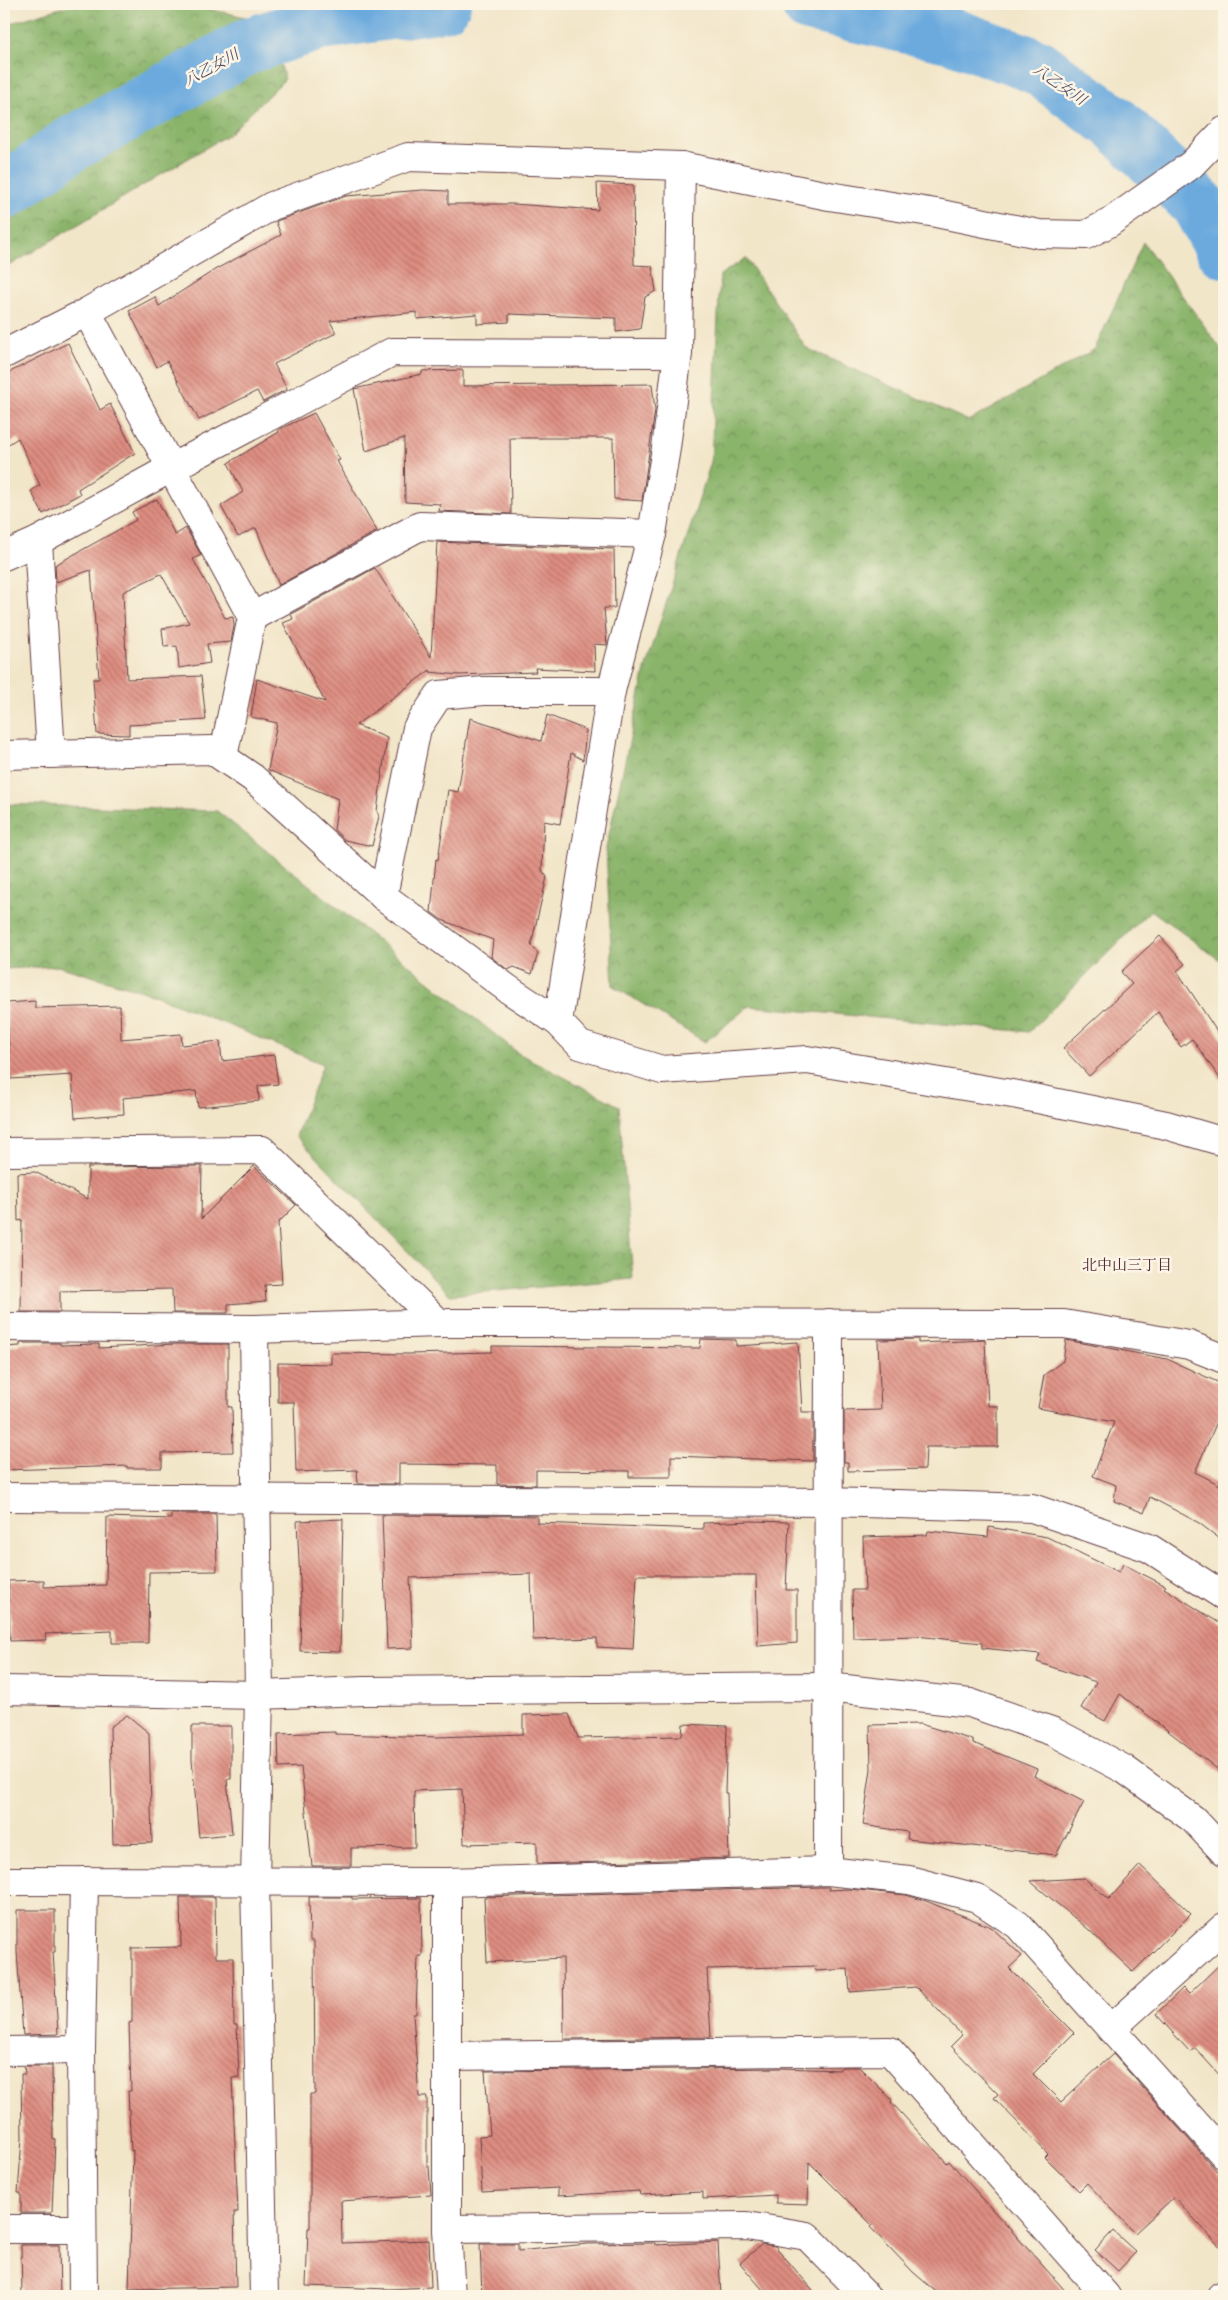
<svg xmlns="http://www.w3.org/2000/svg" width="1228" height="2300" font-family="'Libre Caslon Text','Noto Serif JP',serif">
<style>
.forest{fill:url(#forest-crowns);stroke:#6a6a4b}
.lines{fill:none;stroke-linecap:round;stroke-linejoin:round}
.river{stroke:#6caade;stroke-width:56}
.building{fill:url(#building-back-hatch)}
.minor-casing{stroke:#633d43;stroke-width:30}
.tertiary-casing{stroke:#633d43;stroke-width:30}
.minor{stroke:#fff;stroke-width:28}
.tertiary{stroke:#fff;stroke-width:28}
.labels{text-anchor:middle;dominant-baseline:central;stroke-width:5;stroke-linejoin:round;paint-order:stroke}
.water-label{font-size:15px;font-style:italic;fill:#56506a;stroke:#fcf5e5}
.neighbourhood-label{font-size:15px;fill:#4a1f2b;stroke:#fcf5e5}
</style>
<defs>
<pattern id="forest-crowns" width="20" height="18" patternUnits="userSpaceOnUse" patternTransform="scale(1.25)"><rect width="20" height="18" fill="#8ab46b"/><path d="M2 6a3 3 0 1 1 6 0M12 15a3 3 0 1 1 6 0" fill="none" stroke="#739258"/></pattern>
<pattern id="building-back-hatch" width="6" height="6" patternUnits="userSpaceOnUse" patternTransform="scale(1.25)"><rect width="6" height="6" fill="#de8d81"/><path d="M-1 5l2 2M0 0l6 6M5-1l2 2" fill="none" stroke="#b6736a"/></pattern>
</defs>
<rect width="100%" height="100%" fill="#fcf5e5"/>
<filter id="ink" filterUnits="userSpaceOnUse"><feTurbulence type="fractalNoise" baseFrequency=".02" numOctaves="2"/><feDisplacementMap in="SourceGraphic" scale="10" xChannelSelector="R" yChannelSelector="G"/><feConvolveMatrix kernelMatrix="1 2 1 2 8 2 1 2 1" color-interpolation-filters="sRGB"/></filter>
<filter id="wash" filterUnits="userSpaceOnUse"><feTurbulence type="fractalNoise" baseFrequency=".0096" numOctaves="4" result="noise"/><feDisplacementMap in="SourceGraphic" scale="20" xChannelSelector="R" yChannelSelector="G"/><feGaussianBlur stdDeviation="1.12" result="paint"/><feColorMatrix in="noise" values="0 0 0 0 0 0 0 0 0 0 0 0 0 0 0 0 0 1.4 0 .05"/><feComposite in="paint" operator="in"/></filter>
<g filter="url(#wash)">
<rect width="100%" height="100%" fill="#f2e6c9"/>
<!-- forest -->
<g class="forest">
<polygon points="74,4 185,4 255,19 272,36 285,79 229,134 4,269 4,25"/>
<polygon points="1143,242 1224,353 1224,963 1151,910 1029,1032 749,1006 705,1042 613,986 606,848 645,670 711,462 720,275 746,258 806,348 969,421 1095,349"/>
<polygon points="4,804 217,811 518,1053 619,1106 633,1279 450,1295 296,1136 323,1064 152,994 58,966 4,969"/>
</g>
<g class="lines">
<!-- river -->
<g class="river">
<polyline points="809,4 953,36 1038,67 1116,124 1198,204 1224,250"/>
<polyline points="4,192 70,145 250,45 322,22 443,4"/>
</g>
</g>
<g id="blocks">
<!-- building -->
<g class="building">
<polygon points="597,183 633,185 634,265 652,266 656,291 645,297 640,329 616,332 616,318 509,314 509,322 477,324 477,314 417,319 417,312 330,321 336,333 274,364 287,389 263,402 257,391 199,420 167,361 157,367 129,311 155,297 159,306 216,269 281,235 276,222 279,220 346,196 423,190 448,191 448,204 513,204 598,210"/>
<polygon points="68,343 100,410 110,404 135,453 78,489 80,494 43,514 31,491 40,485 18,438 4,447 4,375"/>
<polygon points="463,370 463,386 652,384 655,410 642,501 614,499 613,438 510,438 511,514 439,511 440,504 405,502 404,438 366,451 354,389 422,374 422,371"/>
<polygon points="314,413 340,460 337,461 377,531 279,585 256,528 238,537 221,506 243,492 228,463 279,432 278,430"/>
<polygon points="157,499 175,535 186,528 201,555 193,559 225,618 233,617 234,626 231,642 207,644 210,663 179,668 177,646 164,647 162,629 189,623 161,574 123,592 127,679 201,676 206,720 129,725 129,735 97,734 93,679 99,679 91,570 56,582 55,565 136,520 132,512"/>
<polygon points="437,542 614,549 615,608 604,608 607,645 594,644 595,671 535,668 536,672 459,675 430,672 430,670 356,725 387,738 377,811 379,816 372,846 345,840 334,830 338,799 268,770 277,723 251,717 257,679 325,702 283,623 293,619 291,614 375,568 431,657"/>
<polygon points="547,715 586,730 583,760 571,753 560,824 544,821 542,870 547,877 531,945 538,953 532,974 514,967 508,970 491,957 493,940 442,920 431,912 436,859 438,860 448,790 458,792 470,718 541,741"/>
<polygon points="1160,936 1185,964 1177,971 1224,1042 1224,1084 1192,1039 1181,1047 1158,1012 1089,1076 1063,1048 1132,984 1121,972"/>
<polygon points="35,1001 35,1008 120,1006 121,1039 181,1034 182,1045 220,1041 222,1061 274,1055 278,1084 258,1086 259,1101 198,1107 196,1091 123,1098 124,1114 75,1118 72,1075 11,1079 6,1003"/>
<polygon points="202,1166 201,1219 254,1166 296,1205 278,1223 282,1284 265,1285 266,1301 228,1304 228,1313 173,1313 172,1289 60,1291 60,1312 21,1312 22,1220 18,1221 17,1173 35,1172 88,1199 88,1167"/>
<polygon points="701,1339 736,1340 736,1346 798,1342 802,1412 813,1412 813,1461 671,1456 671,1477 629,1477 629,1471 536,1470 536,1485 497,1484 497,1465 399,1464 399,1484 358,1484 357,1470 296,1472 294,1402 278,1402 278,1363 331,1364 331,1353 408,1354 492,1352 492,1346 700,1348"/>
<polygon points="918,1339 918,1343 985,1340 988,1406 998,1406 998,1447 926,1447 925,1469 848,1471 848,1462 844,1462 844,1411 881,1410 878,1340"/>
<polygon points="1066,1340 1167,1359 1224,1385 1224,1406 1195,1472 1224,1487 1224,1542 1199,1523 1150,1497 1144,1513 1114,1501 1116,1485 1093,1476 1114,1422 1038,1408 1044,1375 1063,1361"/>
<polygon points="20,1343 60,1343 60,1345 99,1344 99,1348 175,1344 228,1344 228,1407 232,1407 233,1452 162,1453 162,1468 127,1468 127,1466 4,1470 4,1347 20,1346"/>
<polygon points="171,1514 216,1514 217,1571 149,1572 148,1643 112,1643 112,1631 45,1634 46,1640 10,1641 8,1581 44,1580 44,1587 106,1585 107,1517 171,1519"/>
<polygon points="382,1515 537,1516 537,1523 703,1529 703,1523 751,1521 789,1522 786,1590 797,1590 797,1643 758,1646 756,1575 637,1575 633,1649 597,1647 597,1638 533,1640 531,1574 410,1578 413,1648 387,1649"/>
<polygon points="343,1519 340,1652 300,1651 301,1601 297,1521"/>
<polygon points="989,1527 1047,1537 1119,1572 1123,1564 1166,1586 1164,1588 1224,1626 1224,1774 1120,1694 1105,1721 1081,1708 1096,1682 1037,1662 1040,1654 982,1648 982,1643 916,1636 853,1638 852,1590 865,1590 863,1537 927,1535 928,1531 988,1537"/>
<polygon points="569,1714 578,1738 682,1736 683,1724 727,1726 725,1793 727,1793 729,1858 537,1864 537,1842 464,1844 462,1789 414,1791 415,1847 351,1848 351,1866 312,1866 301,1767 279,1768 278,1734 335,1732 335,1734 438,1737 523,1734 523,1715"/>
<polygon points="127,1715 149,1733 152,1843 113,1844 110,1727"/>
<polygon points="920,1724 973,1740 973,1743 1037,1769 1034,1776 1084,1802 1056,1855 907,1839 908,1832 863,1825 871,1769 870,1725"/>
<polygon points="192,1726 231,1726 231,1779 227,1779 232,1834 199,1837 192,1760"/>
<polygon points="1140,1865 1191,1914 1133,1972 1088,1929 1030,1881 1084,1878 1109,1899"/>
<polygon points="821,1887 829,1887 829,1890 849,1889 906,1895 926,1901 991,1927 1022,1956 1009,1968 1074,2033 1033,2074 1061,2102 1113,2054 1224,2179 1224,2251 1174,2197 1135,2233 1087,2183 1079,2191 1045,2157 1048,2154 994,2098 998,2094 951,2046 962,2035 916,1987 850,1992 848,1969 816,1971 815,1966 707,1969 711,2037 564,2039 563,1958 487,1962 484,1897"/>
<polygon points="180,1897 215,1897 216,1958 233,1958 234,2025 237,2025 239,2077 232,2078 238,2212 234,2212 236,2287 129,2289 133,2150 131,2151 128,2091 131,2091 129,2023 132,2022 132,1948 181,1947"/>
<polygon points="309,1897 352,1897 352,1899 421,1898 422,1956 418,1956 416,2014 413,2014 419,2097 427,2097 427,2166 429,2166 431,2195 341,2201 342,2243 429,2240 431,2287 389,2289 306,2286 308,2228 310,2228 310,2094 315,2094 314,1941 310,1941"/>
<polygon points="17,1910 55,1910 55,1952 53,1952 58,2034 23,2035 17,1952"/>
<polygon points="1224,1960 1224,2080 1195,2048 1190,2052 1156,2014 1183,1988 1189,1994"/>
<polygon points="24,2066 52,2066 53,2139 55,2139 52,2213 21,2213 21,2193 18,2193 22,2138 21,2074 25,2074"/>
<polygon points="842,2067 859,2067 892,2100 891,2102 947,2163 949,2161 1070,2296 941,2296 913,2272 870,2227 872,2225 809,2162 808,2204 776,2203 776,2195 703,2199 703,2192 640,2195 639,2191 558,2196 558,2188 482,2192 479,2136 490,2135 485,2071 782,2068 839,2070"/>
<polygon points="1113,2231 1136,2252 1118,2271 1095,2250"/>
<polygon points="718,2242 721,2296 551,2296 551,2294 482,2296 480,2244 518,2244 518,2251 587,2244 655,2243 655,2245"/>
<polygon points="762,2244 775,2246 818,2296 768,2296 740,2263"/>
<polygon points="21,2245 59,2245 60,2296 22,2296"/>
</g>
</g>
</g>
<g filter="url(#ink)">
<use href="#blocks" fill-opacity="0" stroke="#633d43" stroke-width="1"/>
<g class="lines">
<defs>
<g id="minor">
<polyline points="87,312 252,617 223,757"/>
<polyline points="4,354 87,312 272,206 408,157 681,166 829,196 936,213 1039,234 1086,235 1109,223 1191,165 1224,131"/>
<polyline points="38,541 51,754"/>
<polyline points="4,556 38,541 171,468 392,352 678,353"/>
<polyline points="252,617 420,526 652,534"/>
<polyline points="4,755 212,750 253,778 383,896 508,989 558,1022 580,1045 662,1070 807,1060 1018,1095 1166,1125 1224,1142"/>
<polyline points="383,896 417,728 439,695 484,691 611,691"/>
<polyline points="558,1022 611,691 652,534 666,448 678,353 681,166"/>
<polyline points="4,1152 262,1150 439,1323"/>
<polyline points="4,1327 254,1329 439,1323 1064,1324 1189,1345 1224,1359"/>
<polyline points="254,1329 259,1695 255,1882 264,2296"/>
<polyline points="4,1497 828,1502 1032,1508 1149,1548 1224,1596"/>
<polyline points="828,1871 829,1323"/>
<polyline points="4,1881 447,1882 828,1871 909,1880 977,1898 1018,1925 1224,2155"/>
<polyline points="447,1882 447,2229 451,2296"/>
<polyline points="1111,2029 1224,1927"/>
<polyline points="4,2051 81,2050"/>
<polyline points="447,2056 890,2051 1106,2296"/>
<polyline points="4,2229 81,2229"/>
<polyline points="447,2229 747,2226 807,2236 866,2296"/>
<polyline points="83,2296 81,2050 84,1881"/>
<polyline points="1221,2296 1224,2294"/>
</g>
<polyline id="tertiary" points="4,1690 259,1695 364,1691 828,1687 970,1703 1054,1732 1124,1769 1193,1819 1224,1852"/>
</defs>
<!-- minor casing -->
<use href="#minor" class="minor-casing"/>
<!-- tertiary casing -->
<use href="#tertiary" class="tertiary-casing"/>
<!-- minor -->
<use href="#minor" class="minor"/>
<!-- tertiary -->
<use href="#tertiary" class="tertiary"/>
</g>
</g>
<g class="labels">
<!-- water labels -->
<g class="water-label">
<text transform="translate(211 67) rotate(-29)">八乙女川</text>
<text transform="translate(1060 84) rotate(34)">八乙女川</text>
</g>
<!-- neighbourhood labels -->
<g class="neighbourhood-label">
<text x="1127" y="1264">北中山三丁目</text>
</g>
</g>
<!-- margin -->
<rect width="1228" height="2300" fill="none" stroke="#fcf5e5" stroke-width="20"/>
</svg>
